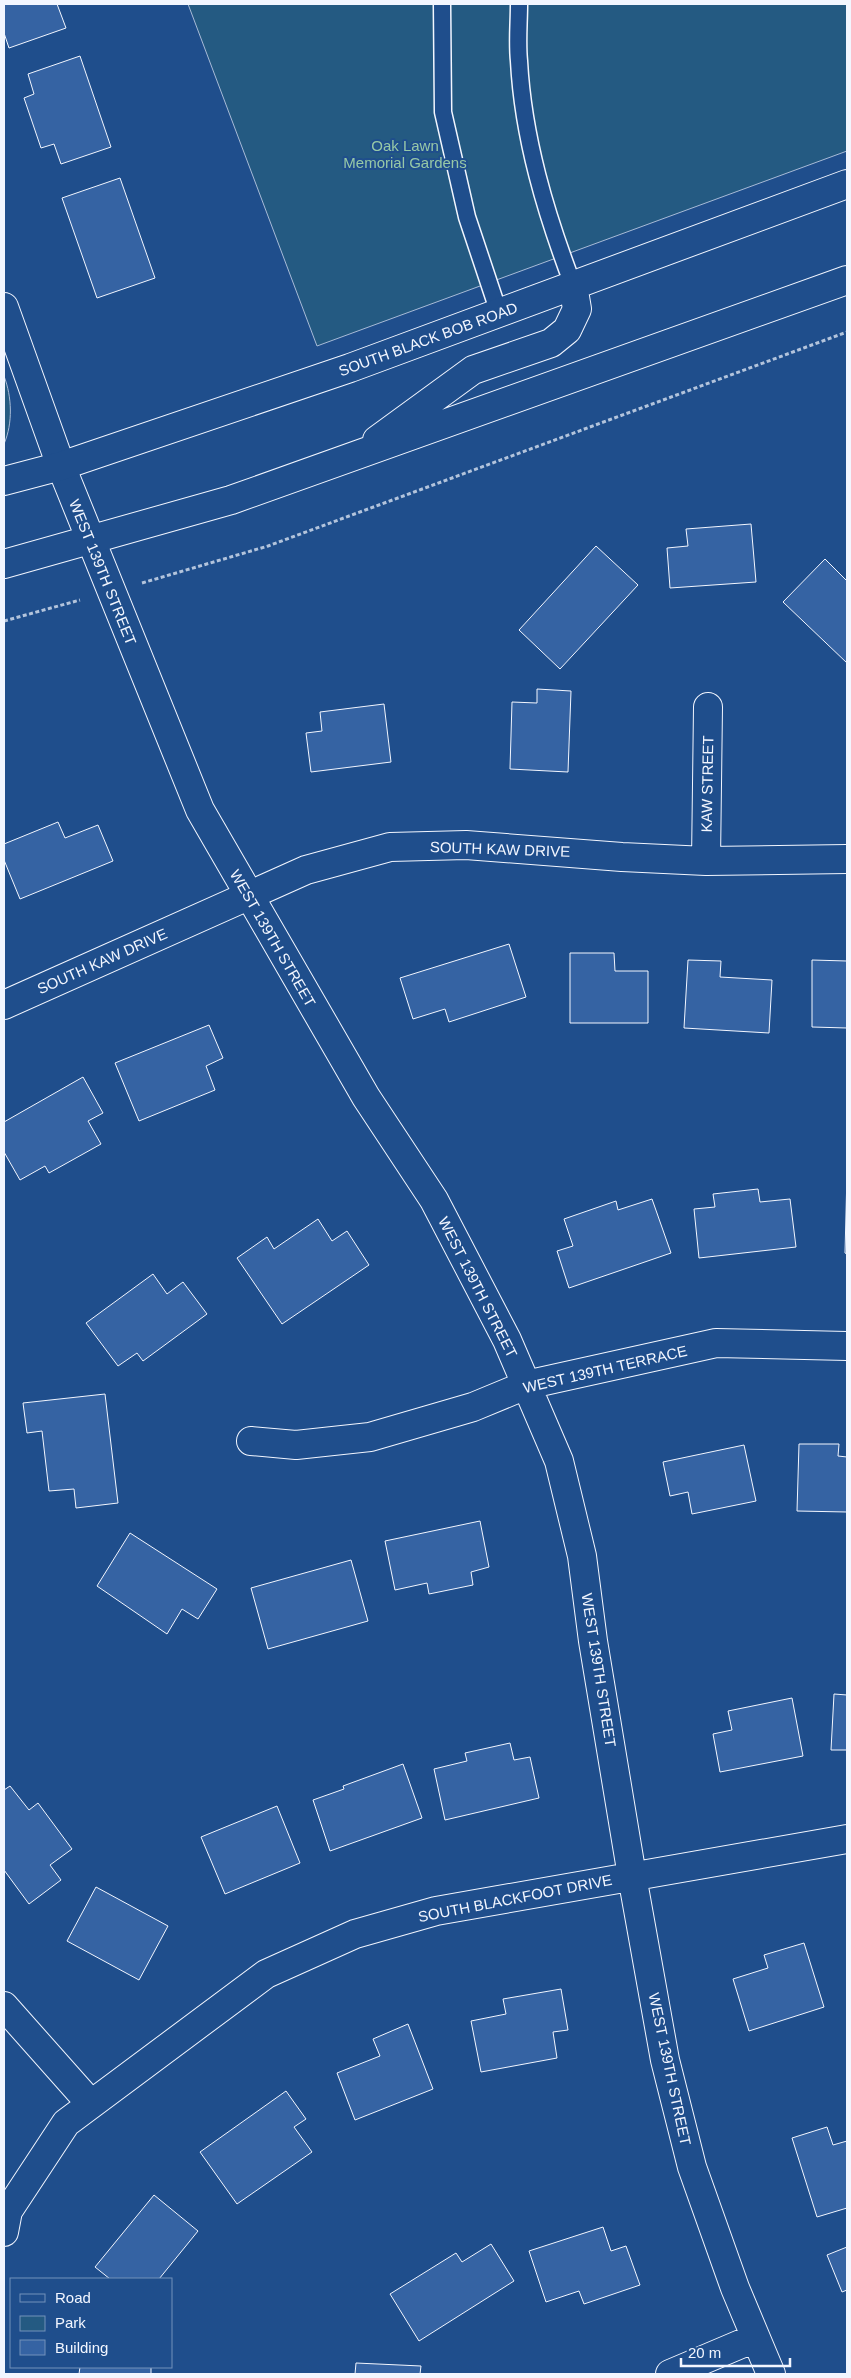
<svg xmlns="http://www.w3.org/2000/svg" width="851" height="2378" font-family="Arial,sans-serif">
<rect width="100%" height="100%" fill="#1f4e8c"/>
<path fill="#245a82" stroke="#a8bbd7" d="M188,4h659v147l-530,195z
M4,376c8,21 9,47 0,68z"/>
<path fill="#3563a3" stroke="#f2f6ff" d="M4,4h53l9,24 -57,20 -5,-15z
M80,56l31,91 -50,17 -7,-20 -13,4 -17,-50 10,-4 -6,-20z
M120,178l35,100 -58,20 -35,-100z
M751,524l5,58 -86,6 -3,-40 21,-2 -2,-17z
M596,546l42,39 -78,84 -41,-39z
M825,559l22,22v82l-64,-61z
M537,689l34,2 -3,81 -58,-3 2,-67 25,1z
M384,704l7,58 -80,10 -5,-39 16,-2 -2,-19z
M58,822l7,16 33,-13 15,36 -93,38 -16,-39v-16z
M509,944l17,53 -77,25 -4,-13 -32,10 -13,-41z
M570,953h44l1,18h33v52h-78z
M688,960l33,1 -1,16 52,3 -3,53 -85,-5z
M812,960l35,1v67l-35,-1z
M209,1025l14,33 -17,8 9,24 -76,31 -24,-58z
M83,1077l20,36 -15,8 13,23 -52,29 -4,-7 -25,14 -16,-28v-30z
M847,1173v81l-2,-1z
M758,1189l2,13 30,-3 6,48 -97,11 -5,-49 21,-2 -2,-13z
M652,1199l19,54 -102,35 -12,-37 16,-5 -9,-27 52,-18 2,9z
M318,1219l14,22 15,-10 22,34 -87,59 -45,-66 30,-21 7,12z
M153,1274l14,20 16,-12 24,32 -64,47 -6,-8 -19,13 -32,-43z
M105,1394l13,109 -42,5 -2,-19 -25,2 -7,-60 -15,2 -4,-30z
M799,1444h40l-1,12 9,1v55l-50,-1z
M744,1445l12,56 -64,13 -4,-22 -18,4 -7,-34z
M480,1521l9,46 -18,5 2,13 -44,9 -2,-11 -32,7 -10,-49z
M130,1533l87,56 -19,30 -16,-10 -15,25 -70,-48z
M351,1560l17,61 -100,28 -17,-61z
M834,1694l13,1v55h-16z
M792,1698l11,58 -83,16 -7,-38 19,-4 -4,-19z
M510,1743l4,17 16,-3 9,41 -94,22 -11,-51 33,-8 -2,-8z
M403,1764l19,54 -92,33 -17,-51 31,-11 -1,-3z
M10,1786l19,24 9,-7 34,46 -22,16 11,15 -32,24 -25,-34v-80z
M277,1806l23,57 -75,31 -24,-57z
M96,1887l72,39 -29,54 -72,-39z
M804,1943l20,64 -75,24 -16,-52 35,-11 -4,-13z
M561,1989l7,41 -15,2 4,26 -76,14 -10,-51 35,-7 -3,-15z
M408,2024l25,65 -78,31 -18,-47 43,-17 -7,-17z
M286,2091l20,28 -12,8 18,25 -75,52 -37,-52z
M827,2127l6,18 14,-4v67l-30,9 -25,-79z
M154,2195l44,36 -39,48h-49l-15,-12z
M603,2227l8,24 15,-5 14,39 -56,19 -5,-13 -33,11 -17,-51z
M491,2244l23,37 -95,60 -29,-47 66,-41 6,9z
M847,2247v43l-5,2 -15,-37z
M356,2363l65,3 -1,8h-65z
M80,2367h71v7h-72z"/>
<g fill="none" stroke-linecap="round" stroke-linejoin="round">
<defs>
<path id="lane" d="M442,4l1,108 24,105 32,96
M519,4c0,19 -2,38 0,57 4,77 27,153 54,224"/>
<path id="street" d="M4,307l57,159 139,344 166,287 68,103 73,140 52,121 23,95 11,85 39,235 33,184 27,107 43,121 36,86
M706,861l2,-154
M4,1005l302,-135 84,-23 76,-2 156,12 84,4 141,-2
M251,1441l45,4 74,-8 103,-30 53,-22 190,-42 131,3
M4,2006l87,98
M4,2232l4,-21 58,-88 200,-149 89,-40 81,-23 411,-72
M670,2374l85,-36"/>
<path id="secondary" d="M377,440l96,-70 78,-27 16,-13 10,-21 -4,-24
M4,481l57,-15 289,-98 497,-184
M4,564l227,-64 616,-220"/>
</defs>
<use href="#lane" stroke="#f2f6ff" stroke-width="19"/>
<use href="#street" stroke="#f2f6ff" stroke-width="30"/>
<use href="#secondary" stroke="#f2f6ff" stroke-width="30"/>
<path stroke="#b3c4dc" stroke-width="3" stroke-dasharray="4 2.5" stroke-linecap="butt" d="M142,583l126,-37 579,-214
M4,621l76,-21"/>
<use href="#lane" stroke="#1f4e8c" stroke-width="16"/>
<use href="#street" stroke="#1f4e8c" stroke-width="28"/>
<use href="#secondary" stroke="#1f4e8c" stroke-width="28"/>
</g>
<g text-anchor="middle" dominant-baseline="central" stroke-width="4" stroke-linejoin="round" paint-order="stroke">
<g font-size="15" fill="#97c8a6" stroke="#1f4e8c">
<text x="405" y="145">Oak Lawn<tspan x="405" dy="17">Memorial Gardens</tspan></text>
</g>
<g font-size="15" fill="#f2f6ff" stroke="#1f4e8c">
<text transform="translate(428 339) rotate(-20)">SOUTH BLACK BOB ROAD</text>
<text transform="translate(103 572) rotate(68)">WEST 139TH STREET</text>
<text transform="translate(707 784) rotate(-89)">KAW STREET</text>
<text transform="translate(500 849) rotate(2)">SOUTH KAW DRIVE</text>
<text transform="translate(273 938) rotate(60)">WEST 139TH STREET</text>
<text transform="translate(102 961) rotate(-24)">SOUTH KAW DRIVE</text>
<text transform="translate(478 1287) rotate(63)">WEST 139TH STREET</text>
<text transform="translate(605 1369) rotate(-13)">WEST 139TH TERRACE</text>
<text transform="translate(599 1670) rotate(81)">WEST 139TH STREET</text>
<text transform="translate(515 1898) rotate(-11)">SOUTH BLACKFOOT DRIVE</text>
<text transform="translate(670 2069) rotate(78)">WEST 139TH STREET</text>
</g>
</g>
<rect width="851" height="2378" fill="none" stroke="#f2f6ff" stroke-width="10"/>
<rect x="10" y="2278" width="162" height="90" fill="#1f4e8c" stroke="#7391ba"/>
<rect x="20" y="2294" width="25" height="8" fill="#1f4e8c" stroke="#7391ba"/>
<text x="55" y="2303" font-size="15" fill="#f2f6ff">Road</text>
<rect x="20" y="2316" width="25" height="15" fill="#245a82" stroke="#7391ba"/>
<text x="55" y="2328" font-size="15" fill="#f2f6ff">Park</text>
<rect x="20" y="2340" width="25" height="15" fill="#3563a3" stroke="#7391ba"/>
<text x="55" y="2353" font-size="15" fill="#f2f6ff">Building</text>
<path d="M681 2358v8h109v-8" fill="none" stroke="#f2f6ff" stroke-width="2.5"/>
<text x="688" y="2358" font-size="15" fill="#f2f6ff" stroke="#1f4e8c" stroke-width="4" paint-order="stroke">20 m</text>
</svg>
